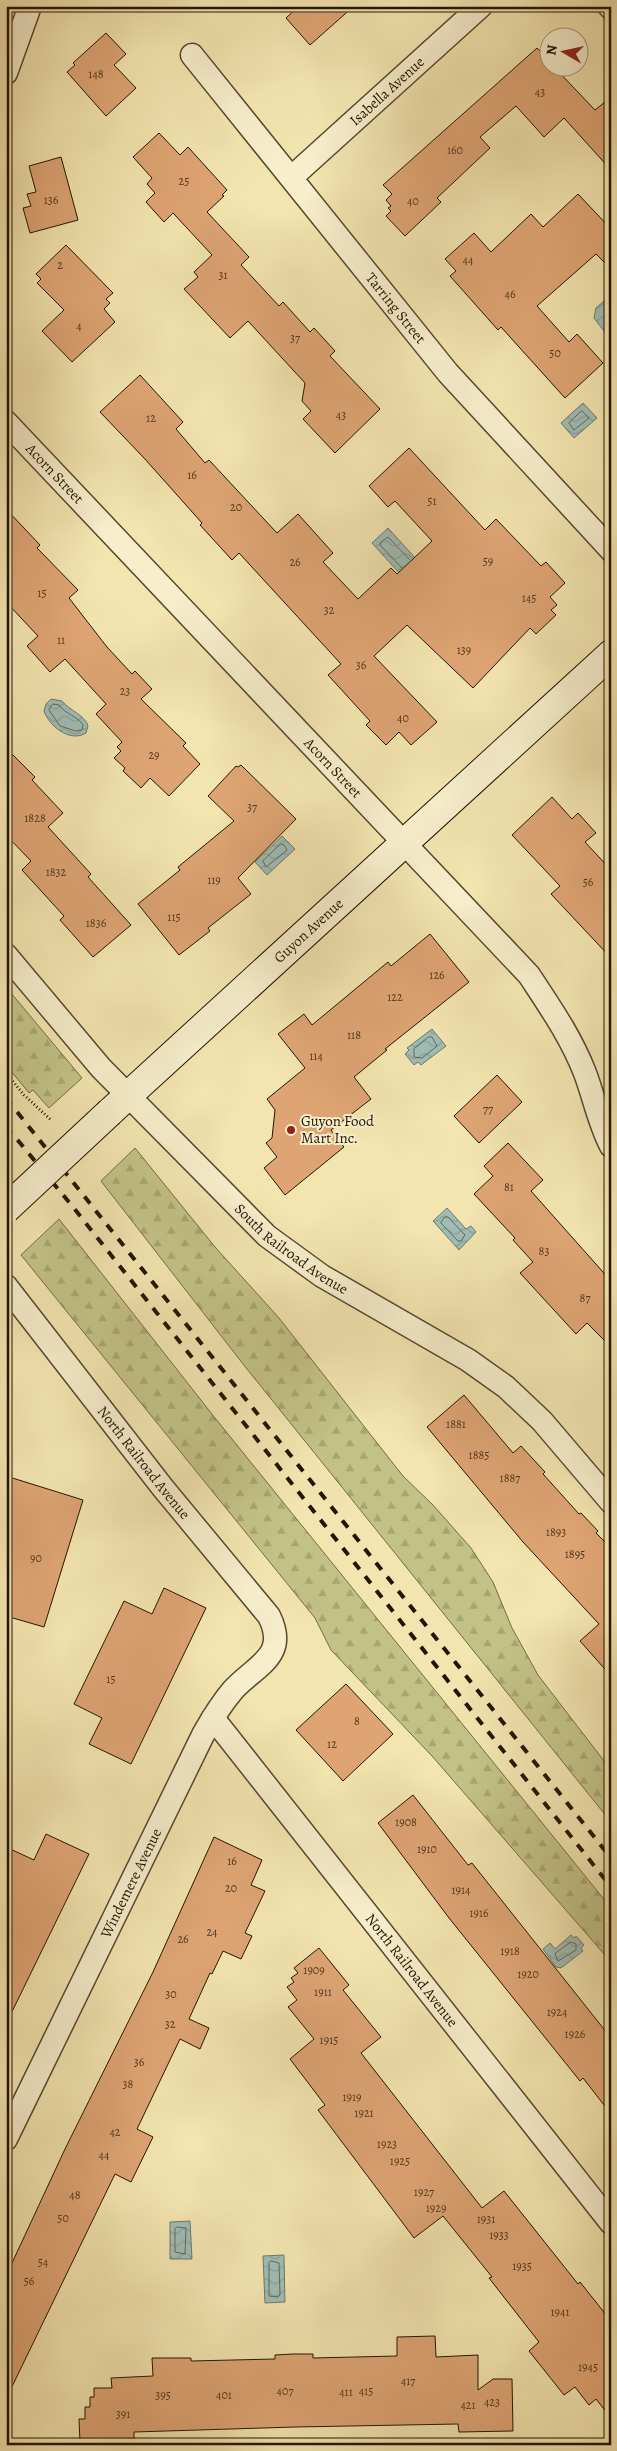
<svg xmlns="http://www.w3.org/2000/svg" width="617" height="2451" font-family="Alegreya,serif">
<defs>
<pattern id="forest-firs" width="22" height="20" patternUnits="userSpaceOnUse" patternTransform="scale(1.25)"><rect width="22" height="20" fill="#c3c286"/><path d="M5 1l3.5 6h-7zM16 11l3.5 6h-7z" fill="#a7a672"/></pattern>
<pattern id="water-waves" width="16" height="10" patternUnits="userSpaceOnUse" patternTransform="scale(1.25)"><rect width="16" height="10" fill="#9fbdb5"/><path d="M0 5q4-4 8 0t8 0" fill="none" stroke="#89a29a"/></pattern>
</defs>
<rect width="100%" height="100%" fill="#f3e5b0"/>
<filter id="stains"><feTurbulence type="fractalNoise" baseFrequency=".004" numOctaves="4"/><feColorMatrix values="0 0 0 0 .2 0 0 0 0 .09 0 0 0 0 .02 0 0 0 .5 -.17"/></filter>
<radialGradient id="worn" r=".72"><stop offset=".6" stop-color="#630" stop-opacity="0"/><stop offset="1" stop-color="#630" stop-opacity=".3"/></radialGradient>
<path fill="url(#forest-firs)" stroke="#736b44" d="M6,987l76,91 -33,30 -16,-18 -4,3 -23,-28z
M135,1148l80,99 64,71 124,158 30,29 38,43 22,34 19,46 26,47 73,95v52l-368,-458 -142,-183z
M59,1219l156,199 396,490v54l-179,-206 -101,-106 -16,-32 -294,-363z"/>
<path fill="url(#water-waves)" stroke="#6d796d" d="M604,301h7v39l-17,-22 2,-10z
M583,403l14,15 -23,20 -13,-15z
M388,528l30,33 -16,15 -30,-33z
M51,699l11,2c7,9 24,15 26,25l-2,7c-16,10 -37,-7 -42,-22l2,-7z
M282,836l13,13 -28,26 -12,-13z
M432,1029l14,17 -25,19 -3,-3 -4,3 -9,-11 4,-4 -2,-2z
M447,1208l19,21 5,-3 5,6 -17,18 -26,-29z
M571,1935l3,3 2,-2 8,9 -3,3 2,3 -22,17 -5,-1 -13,-18 7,-6 5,6z
M190,2221l2,38h-22v-37z
M284,2255l1,47 -20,1 -2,-47z"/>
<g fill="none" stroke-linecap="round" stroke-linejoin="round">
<path stroke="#61685b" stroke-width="1" d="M582,411l7,7 -15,12 -5,-7z
M402,568l-22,-23 1,-3 7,-5 22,23
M53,704l6,1c6,9 20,12 24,20l-1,5 -6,1 -16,-5 -11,-16z
M281,844l3,1 3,5 -21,17 -3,-6z
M429,1037h3l5,9 -15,12 -8,-1v-8z
M445,1217h3l17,18 -4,6h-3l-17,-18z
M571,1942l5,2v6l-18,11 -3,-7z
M177,2227l9,1 -1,26 -10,-2v-23z
M271,2261l8,2 1,32 -2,2 -9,-1v-33z"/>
</g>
<path fill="#dea474" stroke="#231401" d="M299,6h55l-44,39 -24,-27z
M106,33l20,21 -12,11 22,23 -30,28 -39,-44 8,-7 -2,-2z
M537,48l13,13v7h5l40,42 16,-13v73l-47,-52 -20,19 -28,-31 -36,31 10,11 -53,50 4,4 -36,34 -19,-20 5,-5 -3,-3 3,-2 -5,-6 6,-6 -9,-9z
M159,133l21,22 8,-8 39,43 -5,5 2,1 -17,16 42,45 -8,8 38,41 4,-4 27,30 4,-4 21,23 -5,5 50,53 -45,44 -32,-34 8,-8 -9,-10 3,-18 -57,-62 -18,17 -46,-49 14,-12 -4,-5 18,-17 -39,-42 -9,9 -18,-20 9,-9 -8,-9 5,-6 -19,-21z
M61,157l17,63 -48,13 -7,-25 8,-2 -4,-12 9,-2 -7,-26z
M578,194l33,35v40l-15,-15 -59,52 32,36 8,-8 26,29 -38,35 -64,-71 -3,3 -48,-54 6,-5 -11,-12 29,-26 17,19 40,-38 12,13z
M66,245l47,48 -7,6 4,4 -6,6 11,13 -43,40 -30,-31 22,-21 -27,-27 4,-4 -5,-5z
M140,375l43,47 -7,7 29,34 4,-3 68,73 21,-19 35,39 -10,9 35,37 33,-31 6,6 35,-33 -37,-40 -7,6 -19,-21 40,-38 76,82 11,-11 45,47 5,-4 19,21 -15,14 7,8 -6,5 5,5 -20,19 -6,-6 -57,60 -66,-63 -33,31 63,66 -26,23 -12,-13 -13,13 -20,-20 4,-4 -42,-46 13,-11 -102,-111 -7,7 -32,-35 2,-2 -58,-65 -44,-46z
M6,509l34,36 -3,3 41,42 -9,8 38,49 25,27 3,-3 17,18 -11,10 45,44 -3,3 17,18 -31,32 -19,-18 -9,10 -18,-17 2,-3 -11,-10 7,-7 -4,-4 5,-5 -26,-28 10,-10 -41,-45 -15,13 -23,-26 11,-10 -32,-34z
M6,748l29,29 -3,3 31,33 -15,14 43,47 -3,3 43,48 -38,32 -33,-37 4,-4 -42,-46 9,-9 -25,-26z
M241,765l55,54 -58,59 13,16 -43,34 2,3 -31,24 -41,-51 42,-34 -2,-3 56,-46 -26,-25 28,-30 2,1z
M552,797l20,22 6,-6 18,20 -11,9 26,28v88l-60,-64 9,-8 -48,-51z
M430,934l39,48 -84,67 2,1 -33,27 17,22 -40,31 13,17 -59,48 -21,-27 13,-11 -11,-14 6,-5 3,-28 -8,-11 38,-31 -27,-34 26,-20 8,11 76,-63 3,4z
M497,1075l25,27 -43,41 -25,-27z
M508,1143l35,37 -12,11 80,90v66l-24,-24 -11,11 -56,-61 13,-11 -20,-22 2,-2 -41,-44 19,-18 -9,-10z
M464,1395l49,58 8,-7 24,26 -2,2 36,40 2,-1 17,18 -2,2 15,15v128l-31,-35 19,-17 -76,-82 -96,-115z
M6,1476l77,24 -39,127 -38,-11z
M164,1588l42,20 -75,156 -42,-20 13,-26 -28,-14 50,-103 28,13z
M346,1684l47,50 -50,47 -47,-51z
M413,1795l55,70 4,-2 139,175v76l-28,-36 -3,3 -131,-163 -71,-95z
M46,1834l43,20 -83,170v-177l28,13z
M214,1837l48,23 -11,25 14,6 -20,42 7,3 -11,23 -18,-8 -11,23 -2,-1 -21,46 20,9 -9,21 -20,-10 -43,90 16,8 -22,45 -16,-8 -109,225v-123l59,-127 88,-177z
M319,1948l30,37 -6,5 38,47 -20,16 121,155 22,-17 74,93 2,-2 31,39v97l-15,-19 -7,6 -14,-18 -11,8 -35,-44 10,-9 -50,-64 3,-1 -49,-61 -29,22 -96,-128 7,-5 -35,-46 24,-20 -26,-32 9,-7 -10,-13 7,-5 -3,-4 7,-5 -4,-5z
M435,2336l1,21 42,-2v35l15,-11h19l1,52 -54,1 -1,-8 -163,3 -161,5v7l-54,3 -1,-23h6v-12h5v-10h4v-9h18l-1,-10 42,-2 -1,-18h39v3l84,-2v-4l18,-1h20v4l84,-2v-19z"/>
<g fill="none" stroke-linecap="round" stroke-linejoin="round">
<defs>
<g id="street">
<path d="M609,6l2,2"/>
<path id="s1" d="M192,55l256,318 163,177"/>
<path d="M6,73l24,-67"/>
<path id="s2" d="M292,177l189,-171"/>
<path id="s3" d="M6,422l523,553c21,32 42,62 56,98 9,24 14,50 26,73"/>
<path id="s4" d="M6,955l95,113 166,168 55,40 146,84 38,27 36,34 69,81"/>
<path id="s5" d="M6,1286l157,202 106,128c20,40 -13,49 -36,74 -12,14 -21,29 -30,45l-197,404"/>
<path id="s6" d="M213,1718l398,505"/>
</g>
<g id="secondary">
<path id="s7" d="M110,1112l501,-458"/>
</g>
</defs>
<use href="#street" stroke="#57482d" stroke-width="25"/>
<use href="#secondary" stroke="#231401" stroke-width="30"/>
<path stroke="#231401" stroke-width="3" stroke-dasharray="1 2.5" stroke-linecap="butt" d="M6,1073l18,22 27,25
M6,1149l6,7"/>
<use href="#street" stroke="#f7eecc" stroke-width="22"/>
<use href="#secondary" stroke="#f7eecc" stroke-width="28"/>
<path stroke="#231401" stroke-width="4" stroke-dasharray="9 9" stroke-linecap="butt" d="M6,1098l605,760
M6,1126l67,81 538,680"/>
<defs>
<path id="secondary-bridge" d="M6,1209l104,-97"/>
</defs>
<use href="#secondary-bridge" stroke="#231401" stroke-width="30" stroke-linecap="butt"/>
<use href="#secondary-bridge" stroke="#f7eecc" stroke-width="28"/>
</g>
<circle fill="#8f2418" stroke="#f7eecc" stroke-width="2" cx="291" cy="1130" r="5"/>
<g text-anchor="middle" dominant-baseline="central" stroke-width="4" stroke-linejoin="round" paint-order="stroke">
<g font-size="12" fill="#52381e">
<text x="96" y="74">148</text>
<text x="540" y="92">43</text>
<text x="455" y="150">160</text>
<text x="184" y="181">25</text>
<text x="51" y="200">136</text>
<text x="413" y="201">40</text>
<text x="468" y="260">44</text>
<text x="60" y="265">2</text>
<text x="223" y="275">31</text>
<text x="510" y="294">46</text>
<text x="79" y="326">4</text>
<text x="295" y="338">37</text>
<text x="555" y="353">50</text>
<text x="341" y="415">43</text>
<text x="151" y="418">12</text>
<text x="192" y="475">16</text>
<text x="432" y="501">51</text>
<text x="236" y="507">20</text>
<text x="488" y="561">59</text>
<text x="295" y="562">26</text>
<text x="42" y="593">15</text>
<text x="529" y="598">145</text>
<text x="329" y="610">32</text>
<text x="61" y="640">11</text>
<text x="464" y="650">139</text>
<text x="361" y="665">36</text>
<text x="125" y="691">23</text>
<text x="403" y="718">40</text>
<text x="154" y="755">29</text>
<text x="252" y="807">37</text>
<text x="35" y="818">1828</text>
<text x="56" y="872">1832</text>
<text x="214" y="880">119</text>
<text x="588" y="882">56</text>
<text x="174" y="917">115</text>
<text x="96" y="923">1836</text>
<text x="437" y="975">126</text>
<text x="395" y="997">122</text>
<text x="354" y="1035">118</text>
<text x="316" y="1056">114</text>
<text x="488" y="1109">77</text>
<text x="509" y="1187">81</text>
<text x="544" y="1251">83</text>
<text x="585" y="1298">87</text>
<text x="456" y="1424">1881</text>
<text x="479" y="1455">1885</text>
<text x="510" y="1478">1887</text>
<text x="556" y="1532">1893</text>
<text x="575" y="1554">1895</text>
<text x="36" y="1558">90</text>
<text x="111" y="1679">15</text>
<text x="357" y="1721">8</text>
<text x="332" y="1744">12</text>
<text x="406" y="1822">1908</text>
<text x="427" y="1849">1910</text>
<text x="232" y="1861">16</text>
<text x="231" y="1888">20</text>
<text x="461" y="1890">1914</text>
<text x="479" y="1913">1916</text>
<text x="212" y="1932">24</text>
<text x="183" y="1939">26</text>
<text x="510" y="1951">1918</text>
<text x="314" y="1970">1909</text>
<text x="528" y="1974">1920</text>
<text x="323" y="1992">1911</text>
<text x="171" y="1994">30</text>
<text x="557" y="2012">1924</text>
<text x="170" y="2024">32</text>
<text x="575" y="2034">1926</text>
<text x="329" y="2040">1915</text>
<text x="139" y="2062">36</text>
<text x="128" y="2084">38</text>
<text x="352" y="2097">1919</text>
<text x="364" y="2113">1921</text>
<text x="115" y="2132">42</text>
<text x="387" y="2144">1923</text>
<text x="104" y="2155">44</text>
<text x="400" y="2161">1925</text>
<text x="424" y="2192">1927</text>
<text x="75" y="2195">48</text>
<text x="436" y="2208">1929</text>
<text x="63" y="2218">50</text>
<text x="486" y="2219">1931</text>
<text x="499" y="2235">1933</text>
<text x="43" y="2262">54</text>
<text x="522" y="2266">1935</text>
<text x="29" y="2281">56</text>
<text x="560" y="2312">1941</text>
<text x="588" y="2367">1945</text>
<text x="408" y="2381">417</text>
<text x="285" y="2391">407</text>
<text x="366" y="2391">415</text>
<text x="346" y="2392">411</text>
<text x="163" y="2395">395</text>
<text x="224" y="2395">401</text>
<text x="492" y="2402">423</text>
<text x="468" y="2405">421</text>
<text x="123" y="2414">391</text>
</g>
<g font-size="15" fill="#231401" stroke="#f7eecc">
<text stroke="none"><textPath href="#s2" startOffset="128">Isabella Avenue</textPath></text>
<text stroke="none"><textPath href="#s1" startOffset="325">Tarring Street</textPath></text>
<text stroke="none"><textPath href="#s3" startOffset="71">Acorn Street</textPath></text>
<text stroke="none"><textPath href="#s3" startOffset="476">Acorn Street</textPath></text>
<text stroke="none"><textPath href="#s7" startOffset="269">Guyon Avenue</textPath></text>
<text stroke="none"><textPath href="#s4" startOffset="411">South Railroad Avenue</textPath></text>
<text stroke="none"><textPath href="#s5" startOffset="224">North Railroad Avenue</textPath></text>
<text transform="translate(131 1883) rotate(-64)">Windemere Avenue</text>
<text stroke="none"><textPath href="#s6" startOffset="321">North Railroad Avenue</textPath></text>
</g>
<g font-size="15" fill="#231401" stroke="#f7eecc" text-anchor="start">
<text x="301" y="1121">Guyon Food<tspan x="301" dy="17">Mart Inc.</tspan></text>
</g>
</g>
<rect width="617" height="2451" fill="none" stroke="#f3e5b0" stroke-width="25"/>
<rect x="8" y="8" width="602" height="2436" fill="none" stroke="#231401" stroke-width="2.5"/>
<rect x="12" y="12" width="592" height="2426" fill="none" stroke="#231401"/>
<g transform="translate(564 52) rotate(279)"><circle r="24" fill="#f7eecc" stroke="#a2977b"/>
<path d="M0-4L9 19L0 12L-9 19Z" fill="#8f2418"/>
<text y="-8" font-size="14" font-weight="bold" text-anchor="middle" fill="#231401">N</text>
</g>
<rect width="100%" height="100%" filter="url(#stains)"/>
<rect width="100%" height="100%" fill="url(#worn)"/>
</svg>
